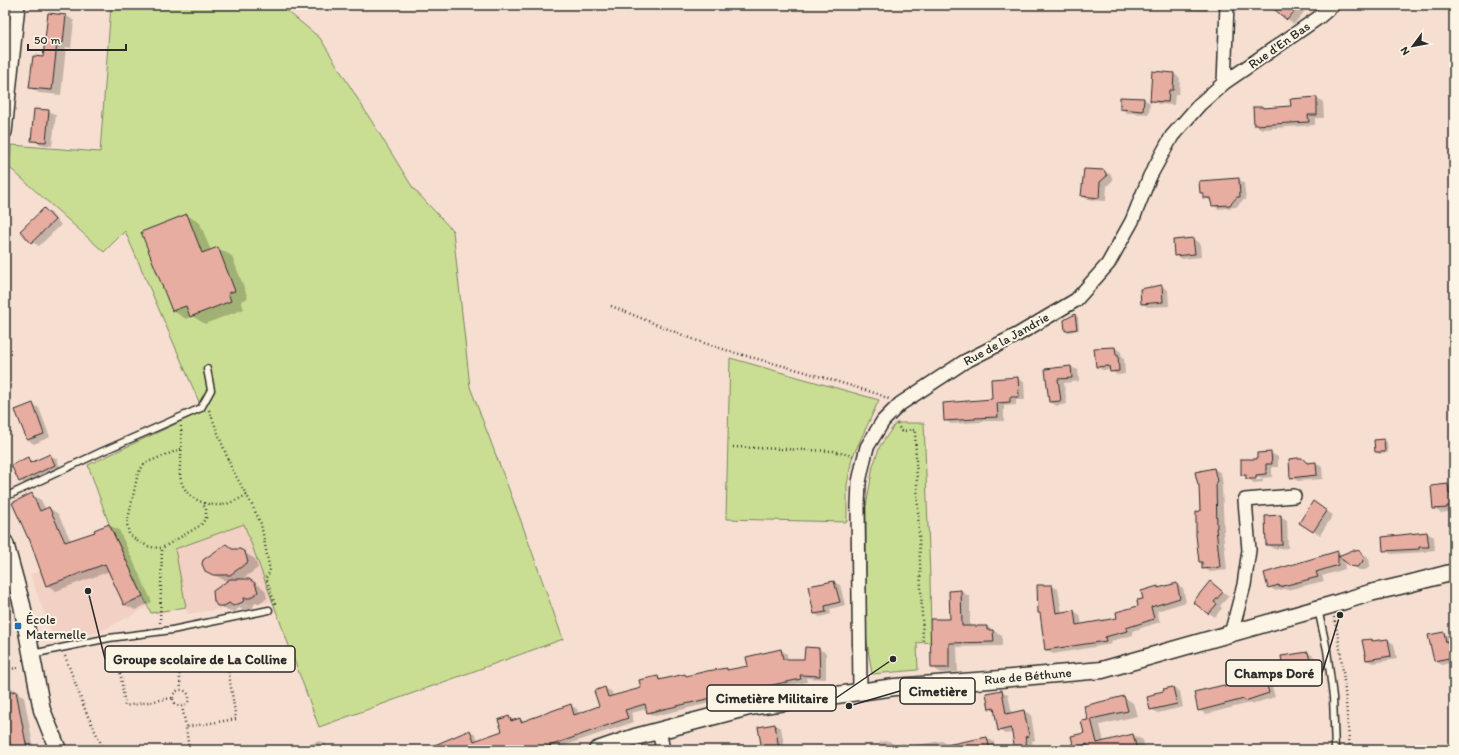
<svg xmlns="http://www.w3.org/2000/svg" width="1459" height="755" font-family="Itim,sans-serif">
<rect width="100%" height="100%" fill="#f6dfd1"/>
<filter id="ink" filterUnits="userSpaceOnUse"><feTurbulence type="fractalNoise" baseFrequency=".025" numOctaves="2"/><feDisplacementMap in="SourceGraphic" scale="8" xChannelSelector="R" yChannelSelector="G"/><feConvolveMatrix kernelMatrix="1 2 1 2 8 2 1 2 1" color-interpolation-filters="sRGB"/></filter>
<g filter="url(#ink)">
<path fill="#f2d0c3" d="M109,524l39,83 -51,26 -44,4 -23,-63 11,-3 -6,-17 60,-22 -1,-2z
M244,524l29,78 -25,3 -5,-3 -10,4 -3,2 -43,6 -13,-65z"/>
<path fill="#cade93" stroke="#7a845f" d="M111,5h169l40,33 93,150 40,43 17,156 51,134 42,118 -244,88 -75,-203 -69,25 11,58 -35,6 -42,-89 -21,-59 115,-54 -78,-180 -21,21 -94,-84 1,-23 89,7z
M730,358l149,42 -27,58 -5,27v37l-121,-3z
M896,423h28l6,154 1,65 -14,1 1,27 -46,4 -6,-38v-129l7,-41 7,-20z"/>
<path fill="#0003" fill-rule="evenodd" d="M1182,5h26l-1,6 -18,-1 -7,-4z
M1272,5h24l8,7 -10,12 -7,-4z
M66,15l8,6 -3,27 -5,-1 -5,48 -22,-2 -9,-5z
M1174,74l6,4 -1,16h-4l-1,11 -16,-1 -7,-4z
M1317,98l6,4 1,16h-9v7l-53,4 -7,-4 8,-17 3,1 26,-2z
M1144,99l6,4 -1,11 -22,-1 -6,-4z
M35,110l14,1 7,4 -4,31 -13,-2 -7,-4z
M1104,171l7,4 2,5 -6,6 -1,15 -17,-1 -7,-4z
M1238,179l6,4 2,17h-3l-7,7 -17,2 -6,-4 -1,-4 -8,-3v-4l-3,-1z
M44,209l7,4 10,12 -22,21 -7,-4 -11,-11z
M187,215l13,8 11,28 7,-3 14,8 16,42 -7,3 3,8 -39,15 -13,-8 -6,3 -13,-8z
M1193,239l7,4 1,14 -19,2 -7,-4z
M1161,286l7,4 1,16 -21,1 -6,-3z
M1075,315l3,2 1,13 -10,2 -3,-2z
M1115,348l6,4 1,6 2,1 1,15 -8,1 -7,-5h-7l-7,-3z
M1071,367l7,3 1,11 -15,2 3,21 -10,2 -7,-4 -3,-32z
M1017,378l7,4 1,18h-9v5l-12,1v15h-23v1l-30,2 -6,-4 48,-20z
M32,404l7,4 11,29 -16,7 -6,-4z
M1384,440l3,2 1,11 -9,1 -3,-2z
M1271,453l7,4v10h-6v10l-10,1 1,4 -9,1 -12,-9 16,-14zM1252,478h9v2h-9z
M50,455l7,4 4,10 -34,16 -7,-4 8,-22 6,3z
M1302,459l8,4h6l6,4 1,12 -25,2 -7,-4z
M1214,469l7,4 2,12h-1l2,46h-1l4,39 -17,2 -7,-4v-5l-3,-1z
M1448,485l6,4v20l-1,2 -12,2 -7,-4 -2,-22z
M32,495l9,5 5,10 3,-2 9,6 13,27 25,-9 13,-7 10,5 33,72 -17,8 -10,-5 -15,-34 -54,20 -9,-6z
M1320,507l13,8 -13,20 -20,-13z
M1280,516l7,4 1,28 -14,1 -7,-4z
M1427,533l7,4 1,13 -9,1v1l-35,2 -7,-4z
M233,550h7l15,9 3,9 -17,12h8l11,6 5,4 2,8 -6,5h-6l-2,5 -9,3 -5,-3 -4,4 -7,-1 -10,-6 13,-24 -7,-1 -18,-9z
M1337,552l5,3 18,-3 7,4 2,3 1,5 -2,4 -3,2h-6l-15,-11 1,10 -23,7 2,5 -37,9 -3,-1 -8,2 -7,-4z
M834,582l6,3 5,20 -15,4 1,5 -11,3 -5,-3z
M1210,583l19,13 -9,10 2,2 -7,9 -6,-4z
M1177,585l6,3 3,14 -29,9 3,11 -28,9 1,4 -22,6 1,3 -59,10 -7,-4 -5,-36 -2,-2 13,-26 6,3 4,24 12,-2 6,4 2,10 37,-6 21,-12 4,-7 14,-13 2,2z
M961,591l9,6v30h17l9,5 6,4v10l-45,1 1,25 -17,1 -9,-6z
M1444,633l6,4 1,4h3v25l-5,-3 -7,2 -7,-4 -5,-25z
M1372,640l3,2 13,-2 6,4 3,15 -24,4 -7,-3z
M806,648l13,1 7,4v26l-20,-1 1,4 -76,16 -76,18 -7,-3 -1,-4 -16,4 3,9 -83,28h-129l6,-2h1l41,-17 6,4 2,5 26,-8 5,-15 6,3 5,-1 5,3 45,-17 7,4 2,5 21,-7 5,-19 7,4 1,5 30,-8 15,-12 5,3 22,-5 3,2 38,-8 3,2 20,-4 32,-17 6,4 1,6h17z
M1308,653l7,4 3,17 -26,4 -7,-3z
M1265,679l6,4 4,14 -23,7 -2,-1 -44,11 -7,-4 25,-24 2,2z
M10,687l9,5v3l5,2 10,53h-29v-62z
M1173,688l7,4 3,15 -25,6 -7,-4 14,-17z
M1002,691l6,4 4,19 12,-3 7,4 4,25 -3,1 1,9h-17l-4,-17 -7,1 -6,-4 -3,-18 -6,-3z
M1124,697l9,6 4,13 -37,9 4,17 29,-7 10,5 2,10h-65l-6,-3 11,-13 4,-14z
M775,725l6,3 4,22 5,-2 3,2h-30z
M987,738l7,4 1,8h-113l-2,-8 9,-1 6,4 9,-2 5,3 33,-5 7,4z
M319,741l7,3 2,6h-28l-1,-2z
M268,746l8,4h-36l12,-3 4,2z"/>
<path fill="#e7ada1" stroke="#2b2b2b" d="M1269,5h31l-13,15z
M48,13l18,2 -3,28h-6l-5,47 -23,-2 4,-32 10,1z
M1152,71l22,2 -1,17h-4l-1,12 -18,-1z
M1120,97l24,1 -1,13 -23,-2z
M1317,97v18h-9l1,7 -55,3 -1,-18h10v1l28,-2 -1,-7z
M34,109l15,1 -3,32 -15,-1z
M1084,169l20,1 3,6 -7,6 -1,16 -18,-2z
M1239,178l1,19h-3l-7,8 -18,1 -2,-8h-7v-5h-3l-1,-12z
M44,208l11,12 -24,23 -11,-12z
M187,214l15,39 16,-6 17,44 -7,2 3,8 -41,16 -4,-11 -14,5 -31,-79z
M1193,238l2,16 -21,2 -1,-16z
M1162,285l1,17 -22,2 -1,-15z
M1075,314l2,15 -12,2 -1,-11z
M1115,347l1,8h2l1,16 -9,1 -1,-6 -13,1 -2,-19z
M1071,366l1,12 -14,1 3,22 -12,1 -4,-33z
M1018,377l1,20h-9v5l-13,1 1,14 -23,1v1l-31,2 -1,-18 49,-4 -1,-20z
M33,403l11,31 -17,6 -12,-30z
M1384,439l1,13h-10l-1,-12z
M1271,452l1,12h-6v10l-10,1v4h-10v-4h-5v-16h16v-6z
M50,454l5,11 -36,17 -8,-17 17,-8 2,6z
M1298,458h4l5,5 9,-1 1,13 -27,3 -1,-19z
M1214,468l3,13 -1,1 1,46h-1l4,39 -18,2v-7h-3l-3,-27v-23l4,-1 -1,-26h-1l-3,-13z
M1448,484l1,10h5v12h-7v2l-14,1 -2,-23z
M32,493l8,18 9,-4 16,35 30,-10 -1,-2 15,-6 34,72 -19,9 -19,-41 -59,22 -17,-48h-1l-16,-35z
M1313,501l14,10 -14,21 -14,-9z
M1281,515l1,30h-16l-1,-29z
M1427,532l2,15h-10v2l-36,2 -1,-14z
M226,544l6,5h8l5,3 3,10 -18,13h-17l-8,-4 -3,-7 1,-4z
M1353,550l7,1 4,6 -2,6 -5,4 -7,-1 -12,-10z
M1338,551v14l-22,7 2,5 -39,10v-2l-11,3 -4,-15z
M230,579h19l6,4 3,9 -8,6h-6l-1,4 -10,4 -4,-3 -5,3h-7l-3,-5 -1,-10z
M834,581l6,21 -15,4 1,6 -12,2 -6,-28z
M1210,581l13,11 -9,10 3,2 -9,10 -15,-12z
M1177,583l3,15 -29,9 3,12 -28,9 1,3 -22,6 1,4 -61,9 -5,-37h-2l-1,-28h15l4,28 18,-3 2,15 41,-7 -1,-6 22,-6 -1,-6 6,-1 -2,-8 17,-5v2z
M961,590l1,36h25v4h6l1,12 -45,1v25h-18l-1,-49h20l-1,-28z
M1444,632l2,10 8,-2v17l-20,4 -6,-26z
M1372,639v2l16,-2 3,17 -25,4 -4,-20z
M805,647l14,1 1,28 -20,-1 1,4 -77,16 -77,18 -2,-9 -20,6 3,8 -90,32h-115l47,-20 4,11 28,-10 -4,-11 11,-4 2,5 9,-3 1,4 50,-18 3,11 25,-9 -5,-15 11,-4 3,10 33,-9 -2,-8 19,-4 1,4 26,-6 1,2 21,-5 20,-3v2l21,-4 -2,-9 35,-8 2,10h21z
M1308,652l4,18 -28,5 -3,-19z
M1260,678h5l4,15 -24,8 -1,-2 -46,12 -4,-19 30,-7v2z
M1173,687l4,17 -27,6 -3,-13 7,-2v-2l10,-2 -1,-2z
M1002,690l4,24 18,-4 5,26 -4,1 3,13h-13l-4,-22 -13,3 -4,-23 -5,1 -3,-16z
M16,691l11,58 -6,1h-10l-6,-29v-28z
M1124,696l4,15 -37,8 6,24 36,-9 4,16h-50v-6l-13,4 -3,-12 13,-3 -3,-12 7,-1 -4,-14z
M775,724l4,26h-17l-4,-23z
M987,737l3,13h-43l-1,-5z"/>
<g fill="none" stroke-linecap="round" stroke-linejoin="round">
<defs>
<path id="service" d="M5,497l98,-46 98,-43 10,-18 -4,-21
M1318,609l9,41 6,47 2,53
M32,654l77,-16 63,-8 97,-20"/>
<path id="minor" d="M1224,83l94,-65 15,-13
M5,132l13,-127
M1231,634l13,-49 5,-35 -4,-50 49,-4
M860,692l-2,-186 1,-24 5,-23 3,-12 16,-26 17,-17 64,-42 53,-27 59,-35 32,-36 24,-43 18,-45 22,-40 28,-32 24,-21 3,-78
M659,730l4,20"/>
<path id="tertiary" d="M5,543l17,62 20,105 16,40
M597,750l38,-13 114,-30 146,-20 94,-7 113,-10 229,-65 39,-12 34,-8 50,-13"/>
</defs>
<use href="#service" stroke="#2b2b2b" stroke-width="9"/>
<use href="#minor" stroke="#2b2b2b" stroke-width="16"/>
<use href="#tertiary" stroke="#2b2b2b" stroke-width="19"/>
<path stroke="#2b2b2b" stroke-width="2.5" stroke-dasharray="1 3" stroke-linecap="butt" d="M611,306l84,34 37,12 70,19 76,23 11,5
M209,410l22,57 20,36 10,21 9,47 -4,7 9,26
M897,424l4,7 14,-1 8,212
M181,426c0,10 1,21 0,31 0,5 -2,10 -1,15 0,22 20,34 41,33 8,-1 18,-6 26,-10
M733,447l100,4 20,5
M181,449l-36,14 -7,10 -11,51 2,10 8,7 13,6 12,1 39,-23 5,-7v-9l-3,-5
M1334,617c10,44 12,89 16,133
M160,623l2,-75
M65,656l21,56 18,38
M178,662l3,27
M5,669l15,-1
M173 698a8 8 0 1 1 16 0a8 8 0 1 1-16 0Z
M172,698l-47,8 -5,-36 106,-15 10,64 -50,8 3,23
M182,706l4,21"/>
<use href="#service" stroke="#fcf5e5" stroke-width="6"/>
<use href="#minor" stroke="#fcf5e5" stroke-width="13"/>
<use href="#tertiary" stroke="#fcf5e5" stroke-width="16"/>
</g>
</g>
<rect fill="#1f6fb2" stroke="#fcf5e5" stroke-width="1.5" x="14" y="622" width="8" height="8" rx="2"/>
<g text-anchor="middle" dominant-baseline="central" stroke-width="4" stroke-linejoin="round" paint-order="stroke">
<g font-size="13" fill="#2b2b2b" stroke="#fcf5e5">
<text transform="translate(1279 45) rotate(-35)">Rue d'En Bas</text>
<text transform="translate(1006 339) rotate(-29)">Rue de la Jandrie</text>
<text transform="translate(1028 676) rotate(-5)">Rue de Béthune</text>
</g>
<g font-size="13" fill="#2b2b2b" stroke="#fcf5e5" text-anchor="start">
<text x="26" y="619">École<tspan x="26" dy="15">Maternelle</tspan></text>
</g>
</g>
<path fill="none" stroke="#2b2b2b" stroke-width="1.5" d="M88 591L105 659M1340 615L1322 673M849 706L900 691M893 659L836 698"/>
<g fill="#2b2b2b" stroke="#fcf5e5" stroke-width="1.5">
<circle cx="88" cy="591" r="4"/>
<circle cx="1340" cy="615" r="4"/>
<circle cx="849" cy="706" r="4"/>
<circle cx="893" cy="659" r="4"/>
</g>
<g fill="#fcf5e5" stroke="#2b2b2b" stroke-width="1.5">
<rect x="105" y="646" width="190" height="26" rx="4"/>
<rect x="1226" y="660" width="96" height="26" rx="4"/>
<rect x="900" y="678" width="75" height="26" rx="4"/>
<rect x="707" y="685" width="129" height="26" rx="4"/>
</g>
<g font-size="14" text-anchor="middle" font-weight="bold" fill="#2b2b2b">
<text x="200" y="664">Groupe scolaire de La Colline</text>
<text x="1274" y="678">Champs Doré</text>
<text x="938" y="696">Cimetière</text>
<text x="772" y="703">Cimetière Militaire</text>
</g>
<rect width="1459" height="755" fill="none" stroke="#fcf5e5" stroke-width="20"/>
<rect x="10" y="10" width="1439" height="735" fill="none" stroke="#2b2b2b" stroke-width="1.5" filter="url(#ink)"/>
<g transform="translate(1413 46) rotate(238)" stroke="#fcf5e5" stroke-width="3" paint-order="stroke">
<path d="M0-3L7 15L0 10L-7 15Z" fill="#2b2b2b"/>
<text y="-6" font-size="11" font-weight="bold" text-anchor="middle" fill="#2b2b2b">N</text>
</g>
<path d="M28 44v6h98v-6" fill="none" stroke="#2b2b2b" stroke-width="2"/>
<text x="34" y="44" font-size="12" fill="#2b2b2b" stroke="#fcf5e5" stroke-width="3" paint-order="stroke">50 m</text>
</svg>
